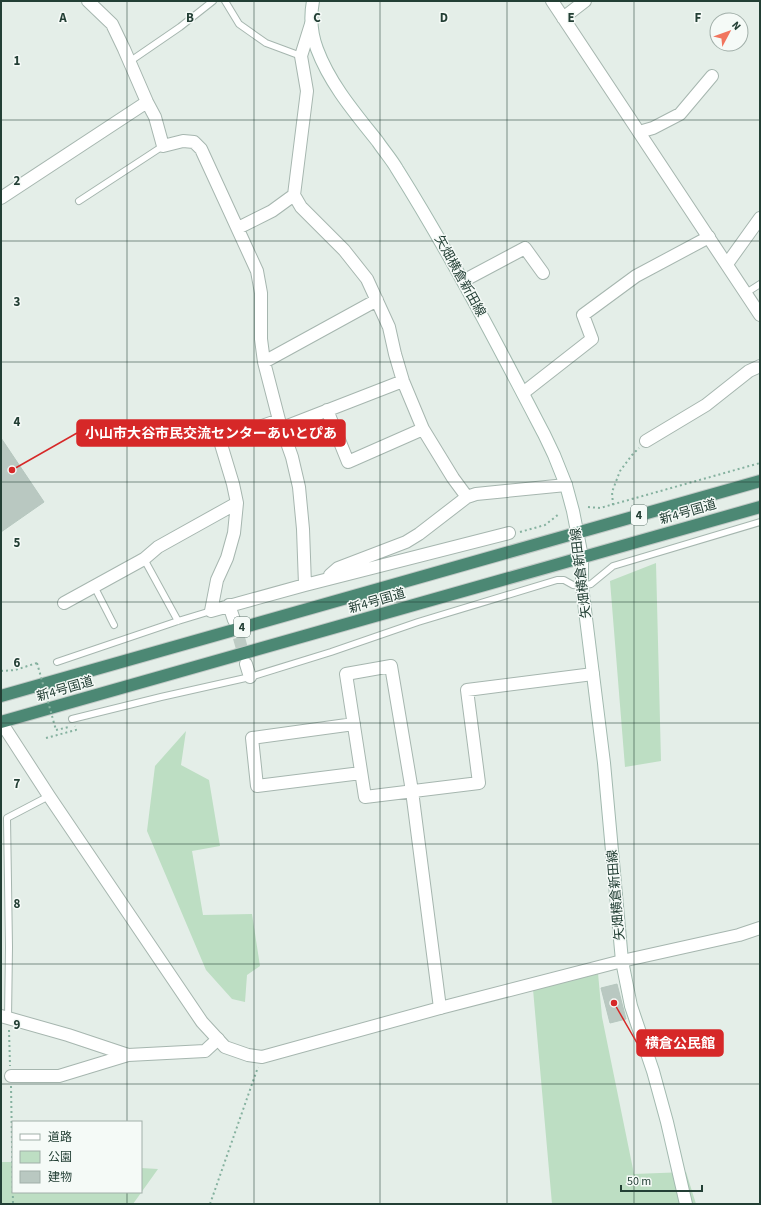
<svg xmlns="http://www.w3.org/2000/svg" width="761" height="1205" font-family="'Source Sans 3','Noto Sans JP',sans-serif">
<rect width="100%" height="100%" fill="#e4eee8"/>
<path fill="#bddec3" d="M656,563l5,198 -36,6 -15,-186z
M186,731l-5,34 28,15 11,66 -28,5 11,64 49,-1 8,52 -13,9 -2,27 -13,-3 -26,-29 -59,-139 8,-65z
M597,962l5,55 32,157 52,-2 10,32h-144l-20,-226z
M1,1162h12v30h128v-24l17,1 -25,35h-132z"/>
<path fill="#b9c8c1" stroke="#b6c7bf" d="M1,438l43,64 -43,30z
M617,984l9,35 -16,4 -9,-35z"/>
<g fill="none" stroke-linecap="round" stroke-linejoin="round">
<path stroke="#bdcbc4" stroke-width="12" stroke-dasharray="12 6" stroke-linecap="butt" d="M234,620l12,43"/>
<defs>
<path id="service" d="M225,1l14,23 27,19 35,13
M129,62l51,-35 33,-26
M79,201l84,-55
M746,293l14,-9
M144,559l34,62
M94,586l20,39
M57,662l121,-41 33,-10
M72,719l89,-22 89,-20 81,-25 87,-30 139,-42h7l9,5 9,1 9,-2 22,-18 147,-44
M8,1019l1,-72 -2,-129 42,-22"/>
<path id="minor" d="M88,1l24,23 12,25 23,53 8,15 8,29 20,-5 11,1 7,7 56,122 4,22v46l3,23 15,58 13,37 7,30 4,42 2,56
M639,132l14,-4 27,-14 32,-38
M294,195l13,-104 -6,-35 10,-32
M1,198l146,-96
M238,228l34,-17 22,-16 7,12 43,43 23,29 22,48 6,27 8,27 20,48 30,49 14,19
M727,264l33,-46
M463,281l62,-33 18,25
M264,362l113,-62
M523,393l69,-54 -9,-24 53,-39 73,-39
M327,410l21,52 75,-33
M279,420l-59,21 13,43 4,19 -3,30 -7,25 -10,22 -6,31 94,-26 204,-52
M282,428l121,-47
M646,441l60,-36 43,-34 11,-5
M330,575l8,-7 68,-26 13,-8 48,-37 9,-3 90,-9
M64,603l80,-44 14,-12 79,-44
M229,605l5,15
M246,664l4,13
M354,724l-102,14 5,48 104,-13
M622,961l117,-26 21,-7
M440,1008l-28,-217 -21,-125 -45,8 19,123 114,-14 -12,-93 126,-16
M1,1016l67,19 60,20
M11,1076h48l69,-21 77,-4 13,-12"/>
<path id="tertiary" d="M552,1l208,314
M563,18l22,-17
M1,722l48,74 153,226 23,25 23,8 14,2 178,-49 182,-47"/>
<path id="secondary" d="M313,1c-3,16 -2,32 4,48 13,35 38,64 61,93 6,9 14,18 19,27 54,86 100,175 147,265l10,21 12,30 7,26 9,46v29l22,177 18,198 9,45 22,65 14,51 19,82"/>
<path id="trunk" d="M1,696l759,-215
M1,722l759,-215"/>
</defs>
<use href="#service" stroke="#a6b6af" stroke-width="8"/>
<use href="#minor" stroke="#a6b6af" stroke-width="14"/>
<use href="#tertiary" stroke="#a6b6af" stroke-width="14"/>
<use href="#secondary" stroke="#a2b9af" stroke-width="14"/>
<use href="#trunk" stroke="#c1c9c6" stroke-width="14"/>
<path stroke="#85b19f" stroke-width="2" stroke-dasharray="2 3" stroke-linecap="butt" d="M613,505l-1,-13 8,-21 12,-16 7,-7
M588,507l12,1 160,-45
M520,532l25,-7 14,-11
M1,671l14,-1 22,-7
M56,730l13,-3
M46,738l30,-8 -1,-4
M9,1030l1,36
M11,1086l2,118
M210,1204l48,-137"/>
<use href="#service" stroke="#fff" stroke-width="6"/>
<use href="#minor" stroke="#fff" stroke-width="12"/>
<use href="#tertiary" stroke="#fff" stroke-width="12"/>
<use href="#secondary" stroke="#fff" stroke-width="12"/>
<use href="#trunk" stroke="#4c8874" stroke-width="12"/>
<path stroke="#85b19f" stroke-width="2" stroke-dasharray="2 3" stroke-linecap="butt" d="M37,663l19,67"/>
</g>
<path fill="none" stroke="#233f35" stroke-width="1" stroke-opacity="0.55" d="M127,1v1121M254,1v1203M380,1v1203M507,1v1203M634,1v1203M1,120h759M1,241h759M1,362h759M1,482h759M1,602h759M1,723h759M1,844h759M1,964h759M1,1084h759M127,1192v12"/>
<g text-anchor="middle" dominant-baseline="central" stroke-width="3" stroke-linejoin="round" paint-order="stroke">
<g fill="#f5faf7" stroke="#62776f" stroke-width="1">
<rect x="631" y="505" width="16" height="20" rx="3"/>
<rect x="234" y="617" width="16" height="20" rx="3"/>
</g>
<g font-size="12" font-weight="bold" fill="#233f35">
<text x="639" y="515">4</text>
<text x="242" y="627">4</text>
</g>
<g font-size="13" fill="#233f35" stroke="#f5faf7">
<text transform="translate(460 276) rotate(61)">矢畑横倉新田線</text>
<text transform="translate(688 512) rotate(-16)">新4号国道</text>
<text transform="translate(581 573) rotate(-97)">矢畑横倉新田線</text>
<text transform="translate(377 601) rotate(-16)">新4号国道</text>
<text transform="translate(65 689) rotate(-16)">新4号国道</text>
<text transform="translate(616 895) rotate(-95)">矢畑横倉新田線</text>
</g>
</g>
<g font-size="13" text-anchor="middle" font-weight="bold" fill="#233f35" stroke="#f5faf7" stroke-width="3" stroke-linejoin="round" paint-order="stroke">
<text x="63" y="22">A</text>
<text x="190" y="22">B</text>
<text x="317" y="22">C</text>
<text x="444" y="22">D</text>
<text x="571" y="22">E</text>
<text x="698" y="22">F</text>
<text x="17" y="65">1</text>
<text x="17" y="185">2</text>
<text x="17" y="306">3</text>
<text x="17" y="426">4</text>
<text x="17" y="547">5</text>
<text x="17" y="667">6</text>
<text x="17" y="788">7</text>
<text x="17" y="908">8</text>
<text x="17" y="1029">9</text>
</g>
<path fill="none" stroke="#d62828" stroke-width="1.5" d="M12 470L77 433M614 1003L637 1043"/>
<g fill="#d62828" stroke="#f5faf7" stroke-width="1.5">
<circle cx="12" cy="470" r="4"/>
<circle cx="614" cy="1003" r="4"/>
</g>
<g fill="#d62828" stroke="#d62828" stroke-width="1.5">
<rect x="77" y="420" width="268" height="26" rx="4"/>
<rect x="637" y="1030" width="86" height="26" rx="4"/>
</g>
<g font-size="14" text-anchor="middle" font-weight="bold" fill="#fff">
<text x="211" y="438">小山市大谷市民交流センターあいとぴあ</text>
<text x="680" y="1048">横倉公民館</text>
</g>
<rect width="761" height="1205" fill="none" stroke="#233f35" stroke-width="4"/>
<rect x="12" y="1121" width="130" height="72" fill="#f5faf7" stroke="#a1afa9"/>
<rect x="20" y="1134" width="20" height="6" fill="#ffffff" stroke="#a1afa9"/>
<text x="48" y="1141" font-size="12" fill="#233f35">道路</text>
<rect x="20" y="1151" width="20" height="12" fill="#bddec3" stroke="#a1afa9"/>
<text x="48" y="1161" font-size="12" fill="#233f35">公園</text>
<rect x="20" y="1171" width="20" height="12" fill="#b9c8c1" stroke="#a1afa9"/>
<text x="48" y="1181" font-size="12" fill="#233f35">建物</text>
<g transform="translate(729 32) rotate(49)"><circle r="19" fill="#f5faf7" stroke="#a1afa9"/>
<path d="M0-3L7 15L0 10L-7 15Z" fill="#f1755e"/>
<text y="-6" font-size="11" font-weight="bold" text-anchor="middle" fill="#233f35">N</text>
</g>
<path d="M621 1185v6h81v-6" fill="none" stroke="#233f35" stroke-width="2"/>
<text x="627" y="1185" font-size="12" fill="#233f35" stroke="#f5faf7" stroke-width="3" paint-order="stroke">50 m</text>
</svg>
